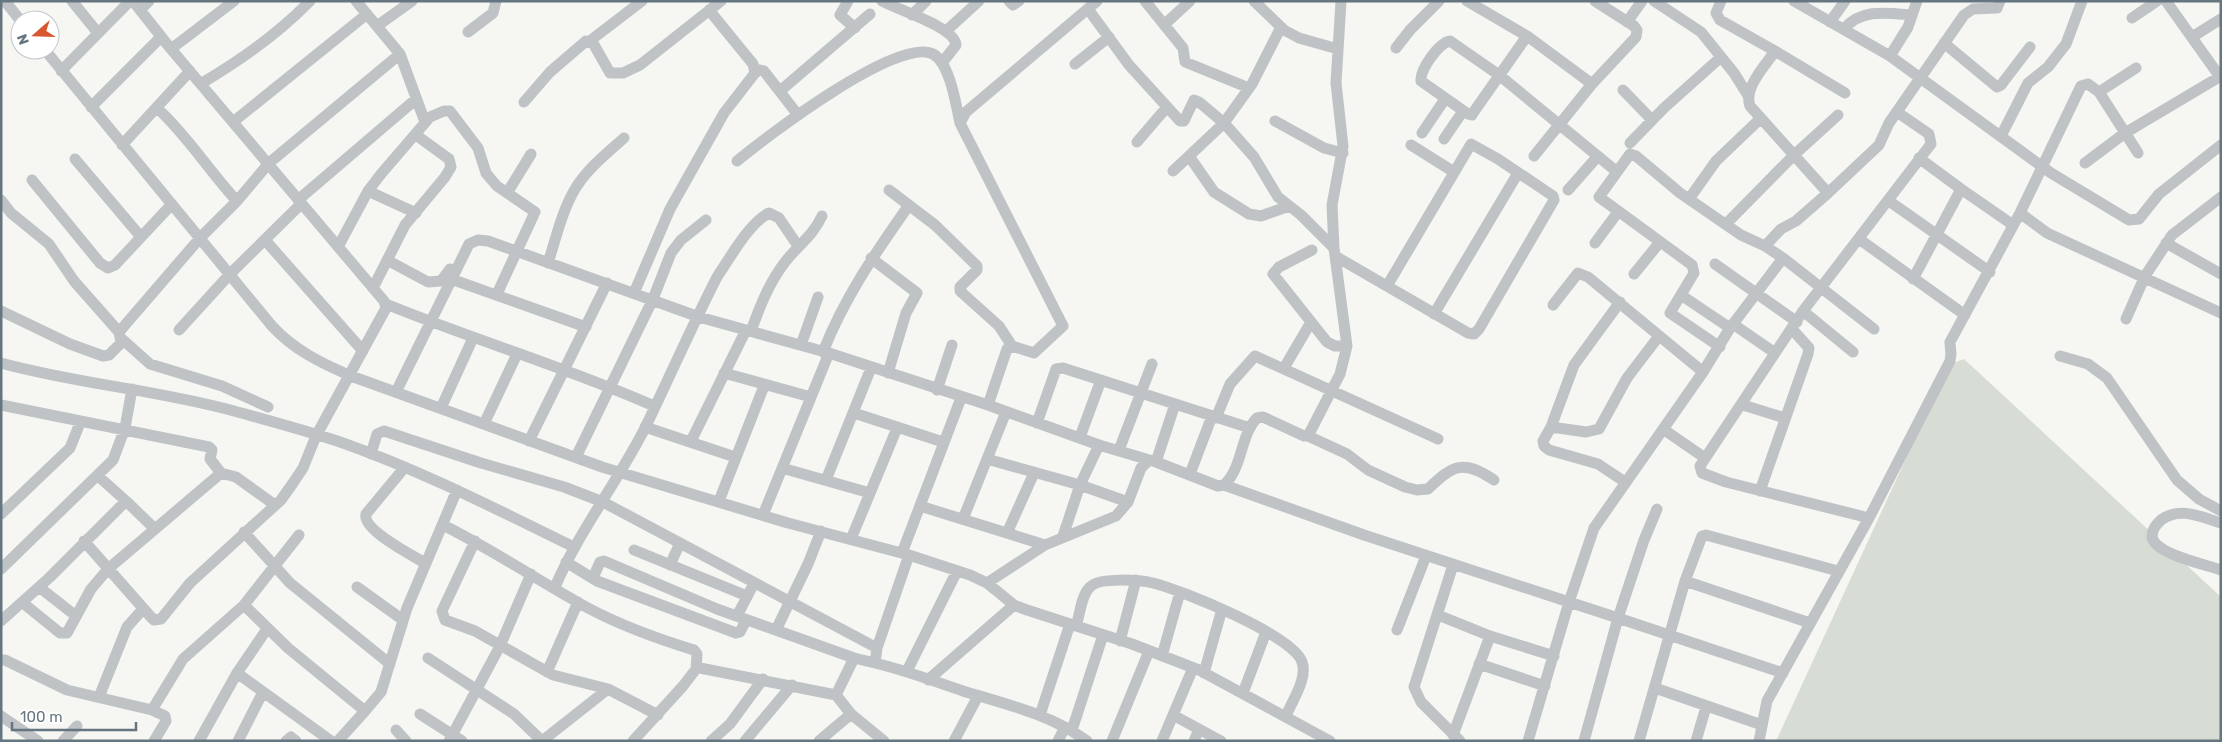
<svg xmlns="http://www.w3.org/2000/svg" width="2222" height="742" font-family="Rubik,sans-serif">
<rect width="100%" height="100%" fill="#f6f6f2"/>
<path fill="#d7dcd4" d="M1964,359l257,238v144h-445l173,-376z"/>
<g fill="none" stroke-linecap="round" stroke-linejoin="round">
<path stroke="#bfc3c6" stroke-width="11" d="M5,1l15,19
M72,1l26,32
M356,1l44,53 25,68
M848,1l-8,14 15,13
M882,1c16,9 73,26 74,44l-14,18
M1009,1l4,4 6,-4
M1145,1l38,47 2,14 64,26
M1254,1l30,29 15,8 39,11
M1467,1l60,35 65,48
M1654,1l47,31 33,41 15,24
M1721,1l-5,12 4,7 55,31c-9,14 -32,37 -25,55l78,87 -32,28 -15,8 -16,17
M1794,1l96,55 161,117 78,47 10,-1 20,-25 62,-49
M2166,1l54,76
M1088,9l41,56 51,56h4l10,-21 5,2 25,21 30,34 24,40 23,18 33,33
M140,10l9,-9
M912,15l14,-14
M2132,18l25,-17
M1627,22l15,-21
M1830,22l15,-21
M1164,25l26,-24
M377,26l35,-25
M1844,29c17,-21 44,-16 68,-14
M946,31l33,-30
M468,32l25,-19 3,-12
M1527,36l-54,77 -1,2 -4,-1 -47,-33c-1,-12 18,-38 29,-40l49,34 117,96
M2192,37l29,-18
M591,40l51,-39
M1944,43l53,44 4,-2 29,-38
M1396,48l14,-18 29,-29
M171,49l63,-48
M45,50l227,276c22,24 49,37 79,50l251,91 186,56 121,32 61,20 17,8 27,22 13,5 105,34 67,26 131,71
M1775,51l70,42
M1890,56l18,-29 9,-26
M1075,64l34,-27
M61,71l69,-70
M755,73l4,-3 5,1 34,44
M202,83c39,-23 76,-49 108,-82
M1623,90l29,30
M780,91l90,-77
M2099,92l37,-24
M524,102l26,-30 36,-31 7,2 17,30h13l17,-8 81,-64
M91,107l70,-70
M157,108c30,27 52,63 80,93
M1275,121l49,27 19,5
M233,122l134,-108
M1422,133l23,-34
M2001,136l27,-53 20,-16 18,-23 16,-43
M1444,139l19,-28
M1137,142l30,-35
M1630,143l34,-35 57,-51
M122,145l68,-74
M1411,145l43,27
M1189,156l25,36 35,22 12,2 28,-10
M1534,156l58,-72 44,-47 1,-7 -3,-4 -39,-25
M75,159l66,78
M737,161c29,-24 161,-125 196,-107 17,9 23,51 27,69
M2085,163l40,-30 96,-57
M1173,171l51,-48 28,-39 29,-57
M32,180l68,83 8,5 7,-3 57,-61
M1961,189l52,36
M889,190l46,35 42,41v4l-17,17v4l39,35 13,20
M1568,190l30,-34
M368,191l48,22
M507,193l24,-39
M1828,193l51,-48 10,-22 75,-108 9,-6 24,-1 3,-7
M1689,199l27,-38 45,-43
M1,200l10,13 38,31 25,37 45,51 2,11 -12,12 -6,1 -33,-12 -69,-33
M298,200l117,-100
M1889,201l101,71
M2020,213l27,20 174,80
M1726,224l68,-69 44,-40
M1859,239l106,76
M265,240l98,111
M1595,243l23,-31
M2166,243l55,31
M338,247l30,-56 13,-17 49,-57 14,-6h6l28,37 8,25 4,5 7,8 38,26 -38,82
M1312,250l-33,17 -6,7 54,68 8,4h12
M1335,256l133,77 6,1 5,-5 75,-129 -1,-4 -55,-37 -27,-15 -84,142
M871,258l46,35 -11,20 -18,60
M387,260l41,22 13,-1 9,-12
M548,263c8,-25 14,-52 27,-74 12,-20 32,-36 49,-51
M1715,264l82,58
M1634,274l26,-32
M451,279l135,48
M1913,279l48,-90 -42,-31
M373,288l32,-63 40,-48 6,-10 -2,-8 -33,-24
M634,293l36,-84 54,-96 31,-40 -2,-9 -44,-54
M1681,295l49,33
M1620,302l-46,63 -23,62 -8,14 1,5 5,4 49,14 27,18
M386,304c88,36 180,63 268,102
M1553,305l25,-32 10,4 115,95
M1803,311l50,41
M1434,314l84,-141
M2126,319l19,-43 27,-41 49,-38
M1733,324l42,29
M179,330l51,-56 71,-70
M751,331c9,-25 18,-48 34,-69 14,-18 27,-25 37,-46
M119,332l81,-94 37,-37 32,-38 131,-109
M122,339l28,25 72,22 46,21
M801,345l17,-48
M1720,347l-50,-34 24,-40 -2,-8 -93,-68 31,-43 6,2 44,37 61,42 24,11 18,12 91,71
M823,352c21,-54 53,-100 86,-147
M2060,356l28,8 19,14 70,102 22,19 22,12
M1,363c77,21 157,27 233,48 36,10 74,20 109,32 79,28 155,67 231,104
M1284,368l27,-46
M724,373l87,24
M937,390l15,-45
M396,392l73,-148 9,-4 10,1 211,76 130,36 159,52 111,40 57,17 62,24 6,-1 140,50 205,67 -41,139
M1,405l208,42 3,3 -2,9 11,14
M988,405l19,-56 5,-3 22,7 29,-27 -103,-203 6,-11 131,-111
M1743,405l42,13
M441,408l32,-70
M1006,412l-19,47 93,26 48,17
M854,413l89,29
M1216,418l14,-34 25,-28 183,83
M1037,423l19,-54 7,-1 187,60
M484,424l33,-70
M645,427l90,30
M1551,427l35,5 13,-3 28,-51 32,-42
M1663,429l42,29
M1308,436l39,18 21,16 37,17 12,3 11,-1c25,-24 35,-30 66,-9
M1080,437l21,-57
M529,441l78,-158
M691,441l55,-111
M1119,450l33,-86
M371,454l6,-20 7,-3 97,32 83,24 39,15 274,146
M576,457l77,-158 18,-46 10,-13 25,-20
M1156,462l19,-58
M405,467l-39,47c-4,16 46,41 59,49
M782,468l88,25
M1190,474l22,-58
M98,476l28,25
M826,480l45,-112
M1224,485c19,-17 16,-50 33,-67l6,-1 41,19h4l32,-62 7,-28 -13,-98 -2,-43 11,-59 -7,-63 5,-82
M1760,491l48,-137 1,-6 -17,-19
M719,501l45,-115
M920,506l125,39
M1657,509l-13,31 -26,78 -49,-16 25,-74 109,-156 27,-44 53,-70
M1,514l69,-66 10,-25
M763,515l66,-162
M1869,518l81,-157 1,-7 -1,-12 70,-129 61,-127 7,-2 11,8 39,61
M963,519l24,-60
M2221,523c-20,-6 -41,-17 -60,-3 -5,5 -9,9 -9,17 3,17 52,27 69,33
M443,525c50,25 96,56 145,83 34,18 70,31 106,42l3,4 -1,15
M244,532l46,51 100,81
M1007,533l27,-60
M1063,536l17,-51 19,-40
M851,539l46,-111
M84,541l66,75 4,4 7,-1 29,-36 91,-83 12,-17 10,-15 13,-32 70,-128 -2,-7 -213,-252 -38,-48
M475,541l-33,70 3,9 30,11 78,44 55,14 50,26
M634,550l113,46
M902,553l59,-155
M909,555l-32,93 -2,15c30,7 58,18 88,28 42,13 87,23 124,50
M566,562l31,19 139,52 4,-1 6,-12
M670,565l10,-22
M1453,565l-39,122 7,15 39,39
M1,569l112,-109 12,-32 7,-39
M593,578l7,-16 4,-1 113,48 137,49
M1685,581l125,42
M987,583l58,-38 71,-29 12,-14 13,-34 7,-7
M39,587l37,29
M357,587l46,33
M555,587c24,-56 62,-104 90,-159 24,-50 47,-102 72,-151 13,-19 32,-54 52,-64l10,5 19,28
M23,603l37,30h7l24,-44 17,-20 113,-96 15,4 39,28
M244,605l44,43 77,63 16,-19 26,-84 50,-118
M1438,615l52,21 64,20
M737,616l14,-27
M1,621l48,-43 77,-77 29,28
M1076,626c4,-11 5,-31 14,-39 9,-10 50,-7 63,-4 28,7 140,52 149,79 6,16 -10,39 -16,54
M776,630l32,-66 13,-33
M1397,630l29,-74
M1120,641l16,-61
M1162,656l18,-64
M428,658l86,56 28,27
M1,660h4l62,30 85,20 13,6 1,5 -12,20
M1479,664l66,22
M907,671l50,-100
M547,672l31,-70
M237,673l94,68
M1204,673l18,-64
M928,680l86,-75
M1655,688l107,37
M1243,693l23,-61
M836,695l18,-37 21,5
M99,697l28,-70 16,-18
M152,710l31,-51 61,-54 55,-70
M420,714l42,27
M1040,715l30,-91
M1173,715l48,26
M1,716l37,25
M396,730l10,11
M1072,730l31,-95
M1453,735l37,-99
M63,741l14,-15
M199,741l38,-68 30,-44
M238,741l25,-49
M286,741l5,-4 5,4
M338,741l27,-30
M449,741l51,-95 31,-72
M542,741l66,-52
M633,741l50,-55 13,-17 4,-1 136,27 15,19 33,27
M711,741l19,-17 33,-45
M745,741l47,-56
M819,741l32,-27
M954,741l24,-45
M1058,741l7,-14
M1112,741l37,-90
M1162,741l31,-73
M1194,741l5,-12
M1584,741l34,-123 165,55
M1639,741l46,-160 17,-45 4,-1 132,36
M1696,741l10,-34
M1759,741l8,-40 102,-183 -143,-36 -24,-9 -2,-7 103,-155 128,-167 -2,-10 -32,-22"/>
</g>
<rect width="2222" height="742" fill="none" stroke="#667681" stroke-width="5"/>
<g transform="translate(35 35) rotate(250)"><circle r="24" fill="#ffffff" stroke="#c2c8cd"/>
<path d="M0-4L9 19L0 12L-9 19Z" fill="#d85630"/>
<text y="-8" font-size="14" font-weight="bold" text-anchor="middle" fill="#667681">N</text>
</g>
<path d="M12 722v8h124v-8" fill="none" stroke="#667681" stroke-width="2.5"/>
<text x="20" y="722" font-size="15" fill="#667681" stroke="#ffffff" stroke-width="4" paint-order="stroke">100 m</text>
</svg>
